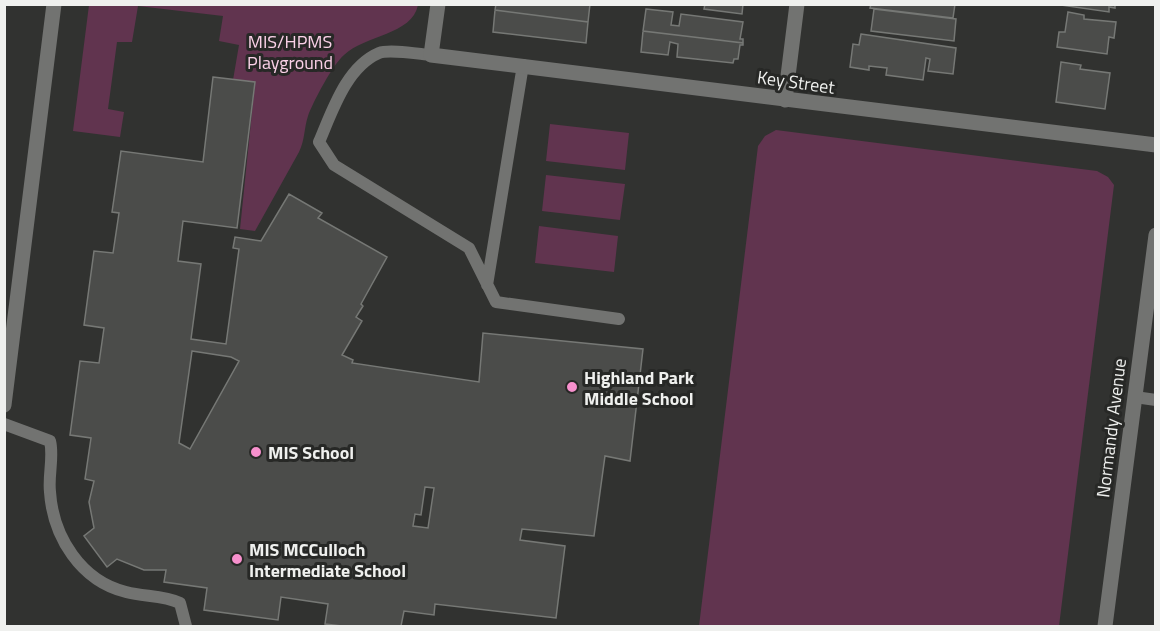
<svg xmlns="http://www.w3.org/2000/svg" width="1160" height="631" font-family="'Titillium Web',sans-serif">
<rect width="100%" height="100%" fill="#313230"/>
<path fill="#61344f" d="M89,5h329c-6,30 -53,30 -74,50 -11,9 -31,47 -36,61 -4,12 -3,24 -9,36l-44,79 -15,-2 15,-146 -22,-3 6,-35 -20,-4 4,-25 -85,-10 -6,36h-15l-9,67 16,3 -4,25 -47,-6z
M550,124l79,9 -4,37 -79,-9z
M776,130l321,41 11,6 6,8 -55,441h-360l59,-480 7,-10z
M546,175l79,9 -5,36 -78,-9z
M539,226l79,10 -4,36 -79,-9z"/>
<path fill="#4b4c4a" stroke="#767875" stroke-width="1.5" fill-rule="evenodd" d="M496,4h94l-2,18 -93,-12z
M705,4h38l-1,10 -38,-5z
M871,4h84l-2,14 -83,-10z
M1054,4h61v4l-6,-1v5z
M646,9l27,3 -2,13 8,1 2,-12 62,8 -3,17h3v4l-100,-12z
M874,9l82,10 -2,22 -83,-10z
M495,10l93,12 -2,21 -93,-11z
M1068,12l16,3v4l32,3 -2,16 -5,-1 -2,17 -50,-7 2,-15h6z
M643,31l100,12v2h-3l-2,14h-4l-1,4 -56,-6 1,-13 -8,-2 -2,13 -27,-3z
M861,34l95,14 -3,26 -25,-3 2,-12 -4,-1 -3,22 -37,-5 1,-7 -18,-2v4l-19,-3 3,-23 6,1z
M1061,62l20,3 -1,4 30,4 -5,36 -49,-7z
M213,77l42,5 -18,146 -54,-7 -5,40 23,3 -10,75 35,5 13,-95 -6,-1 2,-11 26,4 28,-47 33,19 -4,5 69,39 -26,47 2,2 -7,11 6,4 -20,34 11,5 -1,3 127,19 4,-49 160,16 -13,112 -25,-5 -11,80 -72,-7 -2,11 45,6 -9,72 -121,-14 -1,11 -30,-4 -3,15h-59l-17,-2 3,-20 -47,-7 -3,23 -74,-10 3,-22 -43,-6 2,-12h-22l-27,-11 -10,8 -23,-31 10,-8 -5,-26 5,-21 -9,-2 6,-41 -21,-3 10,-74 19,2 5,-35 -20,-3 10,-74 19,2 6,-40 -7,-1 9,-61 82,11zM192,351l39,6 8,4 -49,88 -11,-6zM425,487l9,1 -6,40 -15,-2 2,-12 6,1z"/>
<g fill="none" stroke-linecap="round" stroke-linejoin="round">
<path stroke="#727371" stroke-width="12" d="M431,55c-12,-1 -42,-6 -52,-2 -33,14 -47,59 -60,89l15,23 135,83 27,54 123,17
M487,285l36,-220
M1135,397l21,3
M4,424l46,17c4,16 -2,34 0,51 3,45 31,89 76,100 18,5 37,3 54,11l6,23"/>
<path stroke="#727371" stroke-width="15" d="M438,4l-7,51 725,90
M785,100l12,-96
M4,405l50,-401
M1105,626l51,-391"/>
</g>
<g fill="#f790cd" stroke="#272826" stroke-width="2">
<circle cx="572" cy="387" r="6"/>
<circle cx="256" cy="452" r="6"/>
<circle cx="237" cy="559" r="6"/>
</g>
<g text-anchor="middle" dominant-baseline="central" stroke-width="6" stroke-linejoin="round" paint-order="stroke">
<g font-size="18" fill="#fbd1e8" stroke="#272826">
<text x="290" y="41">MIS/HPMS<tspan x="290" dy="21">Playground</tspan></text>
</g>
<g font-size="18" fill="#eff0ee" stroke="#272826">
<text transform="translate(796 82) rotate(8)">Key Street</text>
<text transform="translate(1111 428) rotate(-83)">Normandy Avenue</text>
</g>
<g font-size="18" font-weight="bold" fill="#eff0ee" stroke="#272826" text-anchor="start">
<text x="584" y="377">Highland Park<tspan x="584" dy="21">Middle School</tspan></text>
<text x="268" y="452">MIS School</text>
<text x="249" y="549">MIS MCCulloch<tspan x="249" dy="21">Intermediate School</tspan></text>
</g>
</g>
<rect width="1160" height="631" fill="none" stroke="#eff0ee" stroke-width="12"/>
</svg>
